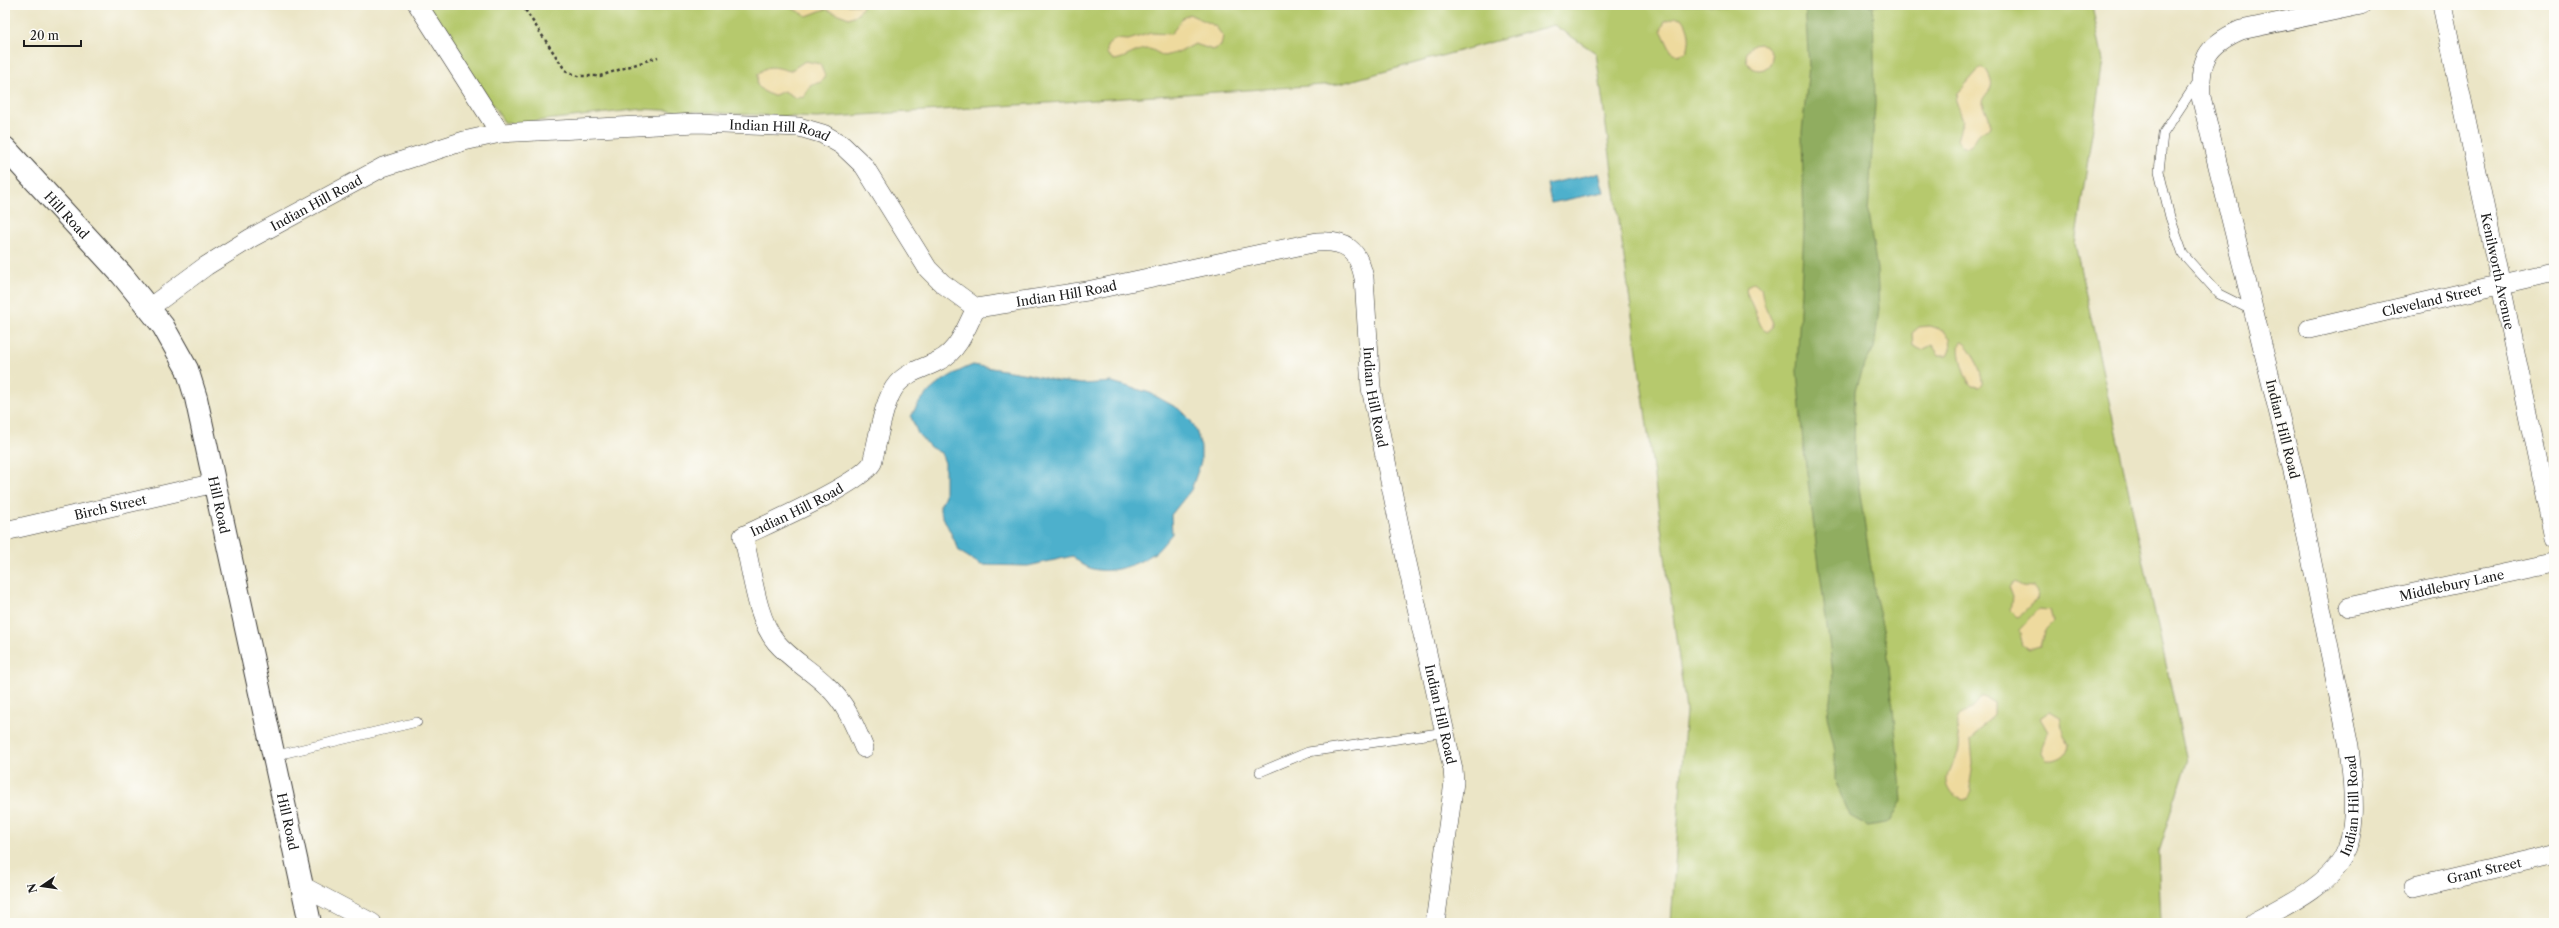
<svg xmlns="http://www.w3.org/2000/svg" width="2559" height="928" font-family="'Libre Caslon Text',serif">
<rect width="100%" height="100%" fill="#fdfcf7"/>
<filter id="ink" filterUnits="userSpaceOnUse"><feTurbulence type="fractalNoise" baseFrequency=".025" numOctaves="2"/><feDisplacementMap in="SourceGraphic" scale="8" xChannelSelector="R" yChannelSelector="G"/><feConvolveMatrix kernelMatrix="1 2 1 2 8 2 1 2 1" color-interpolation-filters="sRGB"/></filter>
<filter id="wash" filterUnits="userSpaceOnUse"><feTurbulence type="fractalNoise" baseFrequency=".012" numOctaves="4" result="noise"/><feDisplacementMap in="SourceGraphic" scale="16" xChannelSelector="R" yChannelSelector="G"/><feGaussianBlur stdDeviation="0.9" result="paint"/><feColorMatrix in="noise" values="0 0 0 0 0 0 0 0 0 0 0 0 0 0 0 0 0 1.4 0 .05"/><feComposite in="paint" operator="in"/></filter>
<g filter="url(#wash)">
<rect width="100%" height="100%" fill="#ebe5c6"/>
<path fill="#b6c96d" stroke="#697244" d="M426,5h1666l11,56 -28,183 112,517 -29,91 3,71h-490l15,-213 -90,-657 -42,-28 -215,59 -522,34 -175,-9 -131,15 -7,-2z"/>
<path fill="#90ad60" stroke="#56643e" d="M1805,5h68l2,99 -7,109 9,56 2,40 -5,39 -13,23 -6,20 -1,63 21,140 12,53 15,153 -12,22 -22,4 -18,-10 -15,-36v-29l-8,-36 4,-14 2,-26 -3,-26 -27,-206 -6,-72 7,-142 -2,-97 7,-65z"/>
<path fill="#eeda9e" stroke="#857b5d" d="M777,5h87l-6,9 -9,4 -24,-9 -18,7 -17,-9z
M1189,14l26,12 8,10 -2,10 -8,4 -18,-6 -13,7 -18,5c-5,-2 -10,-6 -15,-7 -12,-1 -23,10 -35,11l-7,-6v-8l8,-7 13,1 23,-7 20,1 12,-16z
M1676,17l6,1c7,8 10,25 4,34l-8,3 -7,-4 -10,-21 4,-9z
M1746 57a13 13 0 1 1 26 0a13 13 0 1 1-26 0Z
M805,61l15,3 5,12 -4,6 -10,3 -7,12 -8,1 -12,-7 -11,5 -10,-5 -6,-6 1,-11c10,-11 20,-6 32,-3z
M1980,68l7,3c10,18 1,18 -5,30 2,8 9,15 8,24 -1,6 -5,4 -9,7 -7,5 -6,16 -17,15l-7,-7 6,-20 -7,-19 2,-8z
M1754,282l7,6 3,16 9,19 -1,5 -5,4 -6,-6 -15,-35 1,-5z
M1929,326l14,4 7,8 1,11 -3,6h-9l-7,-10 -10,5 -9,-4 -1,-13 7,-6z
M1961,342c9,1 22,33 21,41l-3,4 -7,-1c-7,-6 -17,-38 -11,-44z
M2015,582l7,4 12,1 4,5 -1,8c-9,5 -13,14 -20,16l-6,-6 2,-13 -4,-10z
M2039,609l11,1 3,12 -9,9 -4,16 -11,3 -6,-4 -4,-16z
M1984,697l10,6v10l-23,27 2,24 -3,19 2,9 -5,7c-7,0 -12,-2 -16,-8 -12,-18 6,-27 8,-43 2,-10 -5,-21 -1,-30 3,-8 10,-6 15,-10 5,-4 4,-9 11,-11z
M2050,711l10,6 3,16 6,12c-1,11 -12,16 -22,15 -11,-9 -2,-18 1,-28l-8,-14z"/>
<path fill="#4db0cc" stroke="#346674" d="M1599,173l5,19 -53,11 -4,-19z
M973,365l55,9 29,7 25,3 30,-2 38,11 29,16 12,12 6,12 4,14v15l-10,28 -20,25 1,19c-6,6 -12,16 -19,20 -23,15 -60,27 -80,2l-45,10 -47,-1 -21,-13 -20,-41v-5l5,-11v-32l-4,-10 -11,-6 -12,-13 -7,-17c11,-26 37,-42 62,-52z"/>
</g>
<g filter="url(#ink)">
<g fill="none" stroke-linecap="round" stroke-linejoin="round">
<defs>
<path id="service" d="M2198,81l-35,53 -4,37 11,46 13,37 36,40 34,17
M273,756l144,-34
M1260,772l48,-20 138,-20"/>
<g id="minor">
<path d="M418,5l82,128"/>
<path id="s1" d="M2442,5l112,533"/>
<path id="s2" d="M149,308l57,-42 45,-28 132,-71 81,-26 36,-8 197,-10 102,4 24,7 19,11 22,21 64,103 14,14 34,25 111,-17 230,-49c29,-2 41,7 47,36l7,110 34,166 48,215 1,13 -19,141"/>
<path id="s3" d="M2309,329l245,-57"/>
<path id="s4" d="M5,531l210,-48"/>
<path id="s5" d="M2349,607l205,-44"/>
<path id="s6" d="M864,748c-9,-22 -19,-46 -37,-62 -16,-16 -36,-26 -51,-44 -21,-25 -24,-75 -33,-106 27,-13 117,-52 129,-73 6,-22 11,-63 25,-79 11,-13 29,-16 43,-24 19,-10 27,-34 36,-52"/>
<path d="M302,886l70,37"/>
<path id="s7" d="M2414,887l140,-33"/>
<path id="s8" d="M2254,923c97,-51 108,-65 95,-176l-53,-264 -95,-386c-2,-36 5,-52 40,-67l120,-25"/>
</g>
<g id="tertiary">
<path id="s9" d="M5,148l117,127 41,51 24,43 9,29 114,525"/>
</g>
</defs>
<use href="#service" stroke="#3b3a36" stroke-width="10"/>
<use href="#minor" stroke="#3b3a36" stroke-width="20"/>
<use href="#tertiary" stroke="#3b3a36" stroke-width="24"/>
<path stroke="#3b3a36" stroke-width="2.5" stroke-dasharray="3 3" stroke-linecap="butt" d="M522,5l43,65 13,6h22l58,-19"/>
<use href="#service" stroke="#fff" stroke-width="9"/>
<use href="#minor" stroke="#fff" stroke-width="19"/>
<use href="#tertiary" stroke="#fff" stroke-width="22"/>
</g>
</g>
<g text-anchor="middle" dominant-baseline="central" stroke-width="3.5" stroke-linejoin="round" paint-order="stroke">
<g font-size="13" fill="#1c1c1c" stroke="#fdfcf7">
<text stroke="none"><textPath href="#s2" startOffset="676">Indian Hill Road</textPath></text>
<text stroke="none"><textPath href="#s2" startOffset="198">Indian Hill Road</textPath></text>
<text stroke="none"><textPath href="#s9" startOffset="91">Hill Road</textPath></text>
<text stroke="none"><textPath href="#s1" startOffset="272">Kenilworth Avenue</textPath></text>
<text stroke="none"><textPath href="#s2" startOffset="1047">Indian Hill Road</textPath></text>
<text stroke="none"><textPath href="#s3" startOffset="126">Cleveland Street</textPath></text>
<text stroke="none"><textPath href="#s2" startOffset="1490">Indian Hill Road</textPath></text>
<text transform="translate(2283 429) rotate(76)">Indian Hill Road</text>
<text stroke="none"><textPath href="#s9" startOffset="427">Hill Road</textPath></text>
<text stroke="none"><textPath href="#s4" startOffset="108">Birch Street</textPath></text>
<text stroke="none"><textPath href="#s6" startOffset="312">Indian Hill Road</textPath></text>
<text stroke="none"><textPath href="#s5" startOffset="105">Middlebury Lane</textPath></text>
<text stroke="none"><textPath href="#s2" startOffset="1814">Indian Hill Road</textPath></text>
<text stroke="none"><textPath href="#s8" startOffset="165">Indian Hill Road</textPath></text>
<text stroke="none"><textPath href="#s9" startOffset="751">Hill Road</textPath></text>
<text stroke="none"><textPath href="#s7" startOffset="72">Grant Street</textPath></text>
</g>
</g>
<rect width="2559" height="928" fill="none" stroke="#fdfcf7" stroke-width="20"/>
<g transform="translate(42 886) rotate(257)" stroke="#fdfcf7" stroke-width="3" paint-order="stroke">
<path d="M0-3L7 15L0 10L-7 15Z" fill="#1c1c1c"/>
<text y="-6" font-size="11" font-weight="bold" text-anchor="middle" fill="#1c1c1c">N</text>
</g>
<path d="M24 40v6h57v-6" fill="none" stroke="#1c1c1c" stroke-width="2"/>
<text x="30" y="40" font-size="12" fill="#1c1c1c" stroke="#fdfcf7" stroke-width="3" paint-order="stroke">20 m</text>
</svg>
